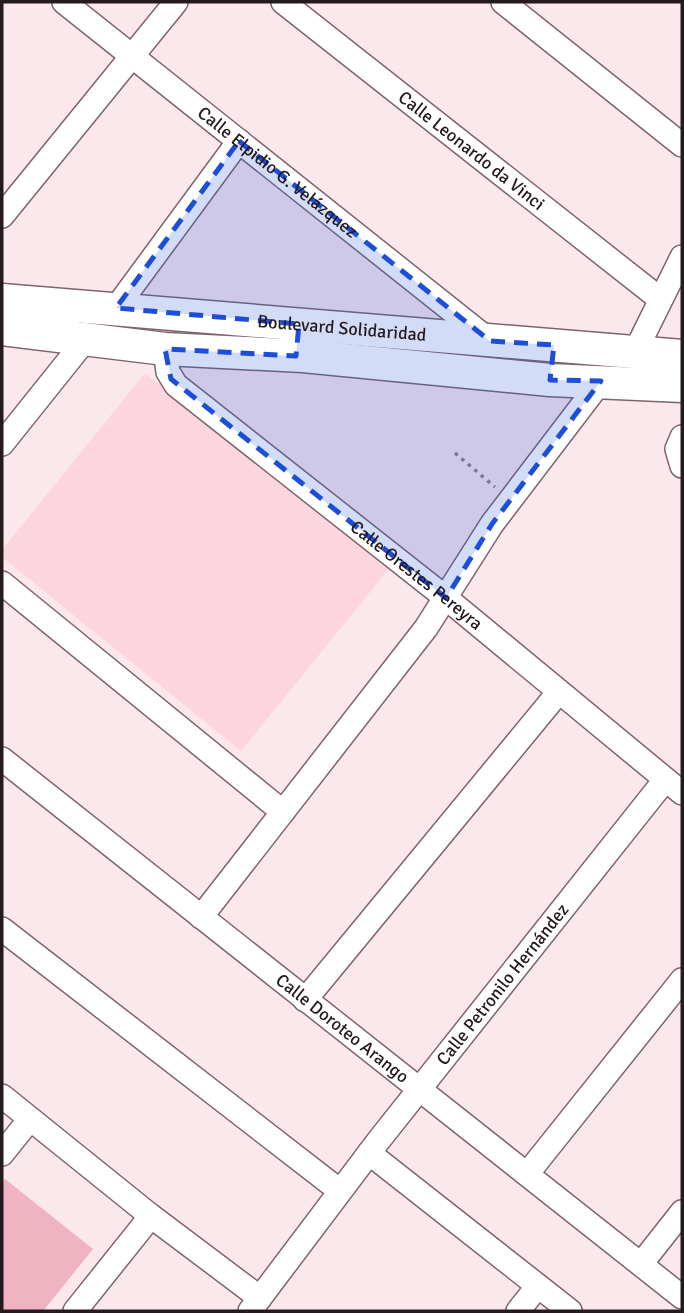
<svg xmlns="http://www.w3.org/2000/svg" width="684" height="1313" font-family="Signika,sans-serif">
<rect width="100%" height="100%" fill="#fbe8ed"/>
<path fill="#fcd5de" d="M145,373l243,197 -147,181 -239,-194v-7z"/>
<path fill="#efb3c2" d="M5,1179l88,70 -50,62h-41v-128z"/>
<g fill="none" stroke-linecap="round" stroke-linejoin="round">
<defs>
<g id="minor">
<path id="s1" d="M64,2l426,339"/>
<path id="s2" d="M283,2l377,297"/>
<path d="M503,2l179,143"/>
<path d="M2,216l174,-214"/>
<path d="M116,308l123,-167"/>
<path id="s3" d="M165,349l3,23 8,13 270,213 236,195"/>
<path d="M635,352l47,-95"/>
<path d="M682,437l-5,12 5,17"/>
<path d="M2,444l84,-105"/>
<path d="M2,583l281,229"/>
<path id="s4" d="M2,759l680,538"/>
<path d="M201,917l225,-289 66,-104 109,-143"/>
<path d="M2,929l338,262"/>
<path d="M305,1000l253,-307"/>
<path d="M2,1096l149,120 109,82"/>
<path d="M369,1153l201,158"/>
<path d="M2,1154l28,-35"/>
<path d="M527,1174l155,-194"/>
<path d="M641,1264l41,-52"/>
<path d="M75,1311l76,-95"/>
<path id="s5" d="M250,1311l129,-171 286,-360"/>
<path d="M518,1311l20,-25"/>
</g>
<g id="secondary">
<path id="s6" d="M2,300l680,56"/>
<path d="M2,329l163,20 138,7 247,24 132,6"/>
</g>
</defs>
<use href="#minor" stroke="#7e646a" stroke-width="26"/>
<use href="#secondary" stroke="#7e646a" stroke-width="35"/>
<path stroke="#928387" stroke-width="3.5" stroke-dasharray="3.5 5" stroke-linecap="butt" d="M455,453l40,34"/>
<use href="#minor" stroke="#fff" stroke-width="23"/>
<use href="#secondary" stroke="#fff" stroke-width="32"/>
</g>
<path fill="#1d4ed8" fill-opacity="0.2" stroke="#1d4ed8" stroke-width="5" stroke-dasharray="14 9" stroke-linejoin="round" d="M239,141l251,200 64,4 -4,35 51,1 -109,143 -46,74 -275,-219 -6,-30 131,7 3,-32 -183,-16z"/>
<g text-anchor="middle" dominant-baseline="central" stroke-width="6" stroke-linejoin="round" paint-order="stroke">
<g font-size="18" fill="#251a1d" stroke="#fff">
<text stroke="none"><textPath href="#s2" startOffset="240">Calle Leonardo da Vinci</textPath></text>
<text stroke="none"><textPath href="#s1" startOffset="273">Calle Elpidio G. Velázquez</textPath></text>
<text stroke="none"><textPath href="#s6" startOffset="341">Boulevard Solidaridad</textPath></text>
<text stroke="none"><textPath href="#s3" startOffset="345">Calle Orestes Pereyra</textPath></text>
<text stroke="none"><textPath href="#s5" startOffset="413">Calle Petronilo Hernández</textPath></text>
<text stroke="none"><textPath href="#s4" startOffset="434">Calle Doroteo Arango</textPath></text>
</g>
</g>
<rect width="684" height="1313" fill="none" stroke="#251a1d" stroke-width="7"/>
</svg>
